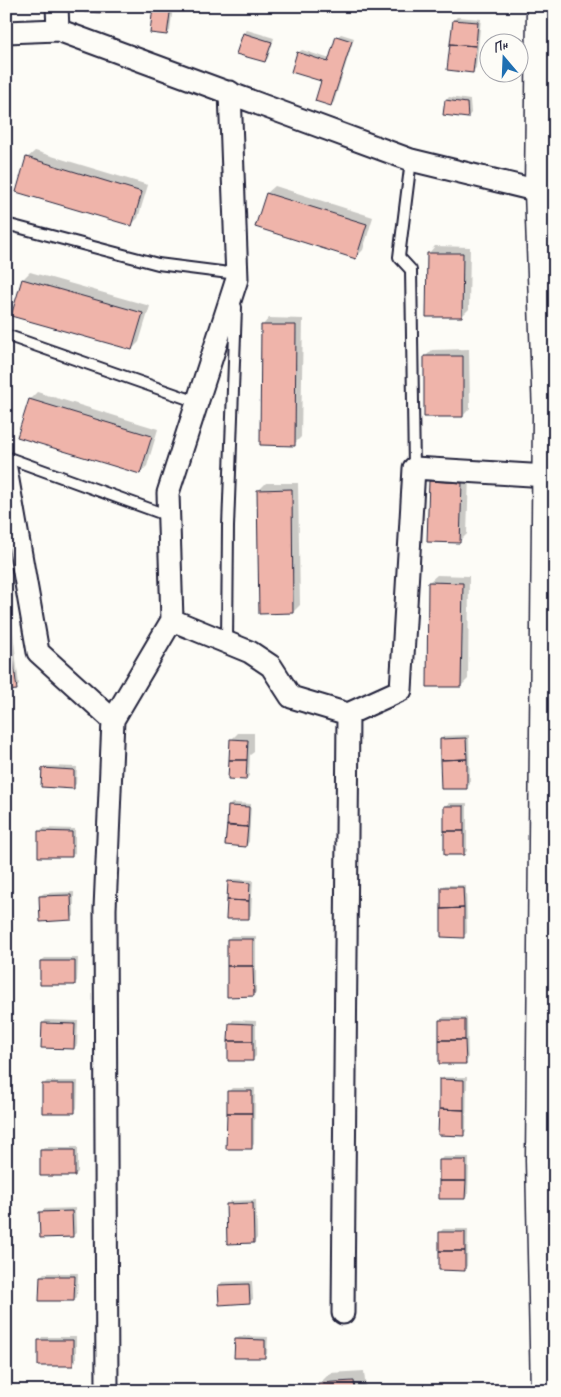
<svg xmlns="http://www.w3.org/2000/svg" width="561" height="1397" font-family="Caveat,sans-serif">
<rect width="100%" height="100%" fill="#fdfcf7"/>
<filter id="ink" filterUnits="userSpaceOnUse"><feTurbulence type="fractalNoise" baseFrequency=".02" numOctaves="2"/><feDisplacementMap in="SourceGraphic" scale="10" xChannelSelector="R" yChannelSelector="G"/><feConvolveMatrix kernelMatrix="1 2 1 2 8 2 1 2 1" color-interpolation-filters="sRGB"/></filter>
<g filter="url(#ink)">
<path fill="#0003" d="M155,6h18l-3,25 -3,3z
M457,17l24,2 -5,49 -4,4 -18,-52z
M247,30l27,8 -6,20 -3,3 -21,-28z
M341,34l13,4 -20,64 -3,3 -8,-25 -25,-27 4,-3 28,9 7,-22z
M449,97l21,3 1,13 -3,4 -24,-3 2,-13z
M35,151l113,34 -10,33 -7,7 -104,-67z
M275,186l98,31 -10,33 -7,7 -99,-31 10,-33z
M435,246l35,1 -1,62 -7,7 -34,-62z
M30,272l120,34 -11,36 -7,7 -119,-34 10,-36z
M269,318l34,1 -2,118 -7,7 -32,-118z
M469,349l1,59 -7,8 -38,-59 7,-7z
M37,392l121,37 -11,37 -7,7 -121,-37 11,-37z
M437,475l32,1 -2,58 -8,8 -29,-60z
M266,483h32l2,122 -7,7 -34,-122z
M6,570l13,115 -3,3 -10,2z
M437,575l32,1 -1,103 -7,7 -32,-104z
M238,733h16v19l-4,3 -1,21 -3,3 -15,-39z
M469,735l1,49 -3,3 -26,-48 3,-3z
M46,766l31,1 -1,17 -3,3 -30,-18z
M232,803l19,1 -2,38 -3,3 -17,-39z
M449,803h18v48l-3,3 -19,-48z
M43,828l32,1v24l-4,3 -32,-24z
M233,879l20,1 -2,35 -3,3 -19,-36z
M445,885h21l1,48 -4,3 -21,-48z
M74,892v24l-3,3 -31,-23 4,-3z
M231,936h25v56l-3,3 -25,-56z
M45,958h33l-1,23 -3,3 -33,-23z
M444,1017h23l1,42 -3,4 -25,-43z
M46,1020l32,1 -1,24 -3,3 -31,-25z
M233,1020l23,1v35l-4,4 -22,-36z
M444,1077h23l-1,54 -3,4 -22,-55z
M47,1081h31l-1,27 -3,4 -30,-28z
M232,1088h23l-1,56 -3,4 -22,-57z
M44,1147h34v25l-3,3 -34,-25z
M443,1157h26l-1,38 -3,3 -25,-38z
M256,1200l1,38 -3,4 -26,-38 3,-3z
M75,1208l1,25 -4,3 -31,-24 3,-3z
M443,1229h25l-1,37 -3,3 -24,-37z
M44,1273h34l-1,24 -3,3 -33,-24z
M252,1281l1,18 -4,3 -30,-16 3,-4z
M239,1336l29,1 -1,17 -3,3 -28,-18z
M42,1337h34v24l-3,3 -34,-23z
M364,1371l2,20h-46l-1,-7 11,-11z"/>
<path fill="#efb4aa" stroke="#22223b" d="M84,6h21l-1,7 -20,-1z
M153,6h18l-4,29 -17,-2z
M453,20l25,2 -2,24 -26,-2z
M243,33l29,9 -7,20 -29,-8z
M336,36l16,5 -21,65 -16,-5 6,-20 -30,-9 6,-20 31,10z
M450,44l26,2 -3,27 -26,-3z
M445,100l22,3 1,15 -25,-3z
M26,157l116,35 -10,34 -116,-34z
M266,193l101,31 -11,35 -101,-32z
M427,253h36l-1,64h-36z
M22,279l121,34 -11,37 -121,-34z
M261,325h35l-1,121 -35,-1z
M424,356h39v61h-39z
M29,399l123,37 -12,38 -123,-37z
M429,481l33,2 -2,60 -33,-1z
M292,489l1,124 -34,1 -2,-124z
M428,582l35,1 -2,104h-34z
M6,599l11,91 -11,1z
M466,738l1,21 -27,1v-21z
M230,739l18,1 -1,20h-18z
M467,759v30h-26l-1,-29z
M229,760h18l-1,20 -18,-1z
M42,768l32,2v19l-33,-2z
M228,806l21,1 -1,20 -21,-1z
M444,806h20v25h-20z
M227,825l21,2 -2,20 -21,-2z
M38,831l34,1v25h-34z
M444,831h20v24h-20z
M228,881l22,2 -1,18 -22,-1z
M441,887h22l1,21 -23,1z
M71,895l1,25 -32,2 -1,-26z
M227,900l22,1v18h-23z
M464,908v30l-23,-1v-28z
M227,939h26v27h-26z
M40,961h35v24h-35z
M227,966h26l1,30 -27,1z
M439,1020h26v20h-26z
M42,1023l33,1 -1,25 -33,-1z
M229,1023l24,1v17h-25z
M439,1040h26l1,24h-27z
M228,1041h25v20h-25z
M439,1079l25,1v30l-25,-1z
M42,1084h33v29h-33z
M227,1091h25v22h-25z
M439,1109l25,1v26l-26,-1z
M227,1113h25v36h-26z
M40,1150h35v26h-35z
M439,1160h27v21h-27z
M439,1181h27l-1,18h-26z
M253,1203l1,40 -27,1 -1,-40z
M72,1211l1,26 -33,1 -1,-26z
M439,1232h26v19h-26z
M439,1251h26v20l-26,-1z
M40,1276h35l-1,25h-35z
M249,1284l1,19 -31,2 -1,-20z
M235,1339l30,1v18h-31z
M38,1340h35v26h-35z
M354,1381l1,10h-37v-8z"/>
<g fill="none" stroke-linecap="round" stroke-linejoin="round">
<defs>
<path id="lane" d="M411,160l-12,97 12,13 3,198
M6,224l152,40 79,10
M6,335l191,67
M6,457l163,59
M227,643l1,-116 8,-220"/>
<path id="street" d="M57,6l1,24
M6,32l52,-2 353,130 128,31
M6,469l32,183 75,68 -8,189 2,482
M172,620l78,32 21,14 20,31 57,17
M113,720l59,-100 -4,-127 69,-214 -7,-187
M343,1313l5,-599 53,-24 13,-222 133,8"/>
<path id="secondary" d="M541,6l-2,185 8,224 -7,745 5,231"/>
</defs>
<use href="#lane" stroke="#22223b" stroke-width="14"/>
<use href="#street" stroke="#22223b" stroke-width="25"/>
<use href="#secondary" stroke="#22223b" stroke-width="31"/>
<use href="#lane" stroke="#fdfcf7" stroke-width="10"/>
<use href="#street" stroke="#fdfcf7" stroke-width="21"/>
<use href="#secondary" stroke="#fdfcf7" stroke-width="28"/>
</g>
</g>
<rect width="561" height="1397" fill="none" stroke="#fdfcf7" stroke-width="25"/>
<rect x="12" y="12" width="536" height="1372" fill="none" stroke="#22223b" stroke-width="2" filter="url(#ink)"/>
<g transform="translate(504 58) rotate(341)"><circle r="24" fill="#fdfcf7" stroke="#a5a5ac"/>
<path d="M0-4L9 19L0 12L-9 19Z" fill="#1f6fb2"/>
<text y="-8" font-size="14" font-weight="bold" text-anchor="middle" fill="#22223b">Пн</text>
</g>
</svg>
